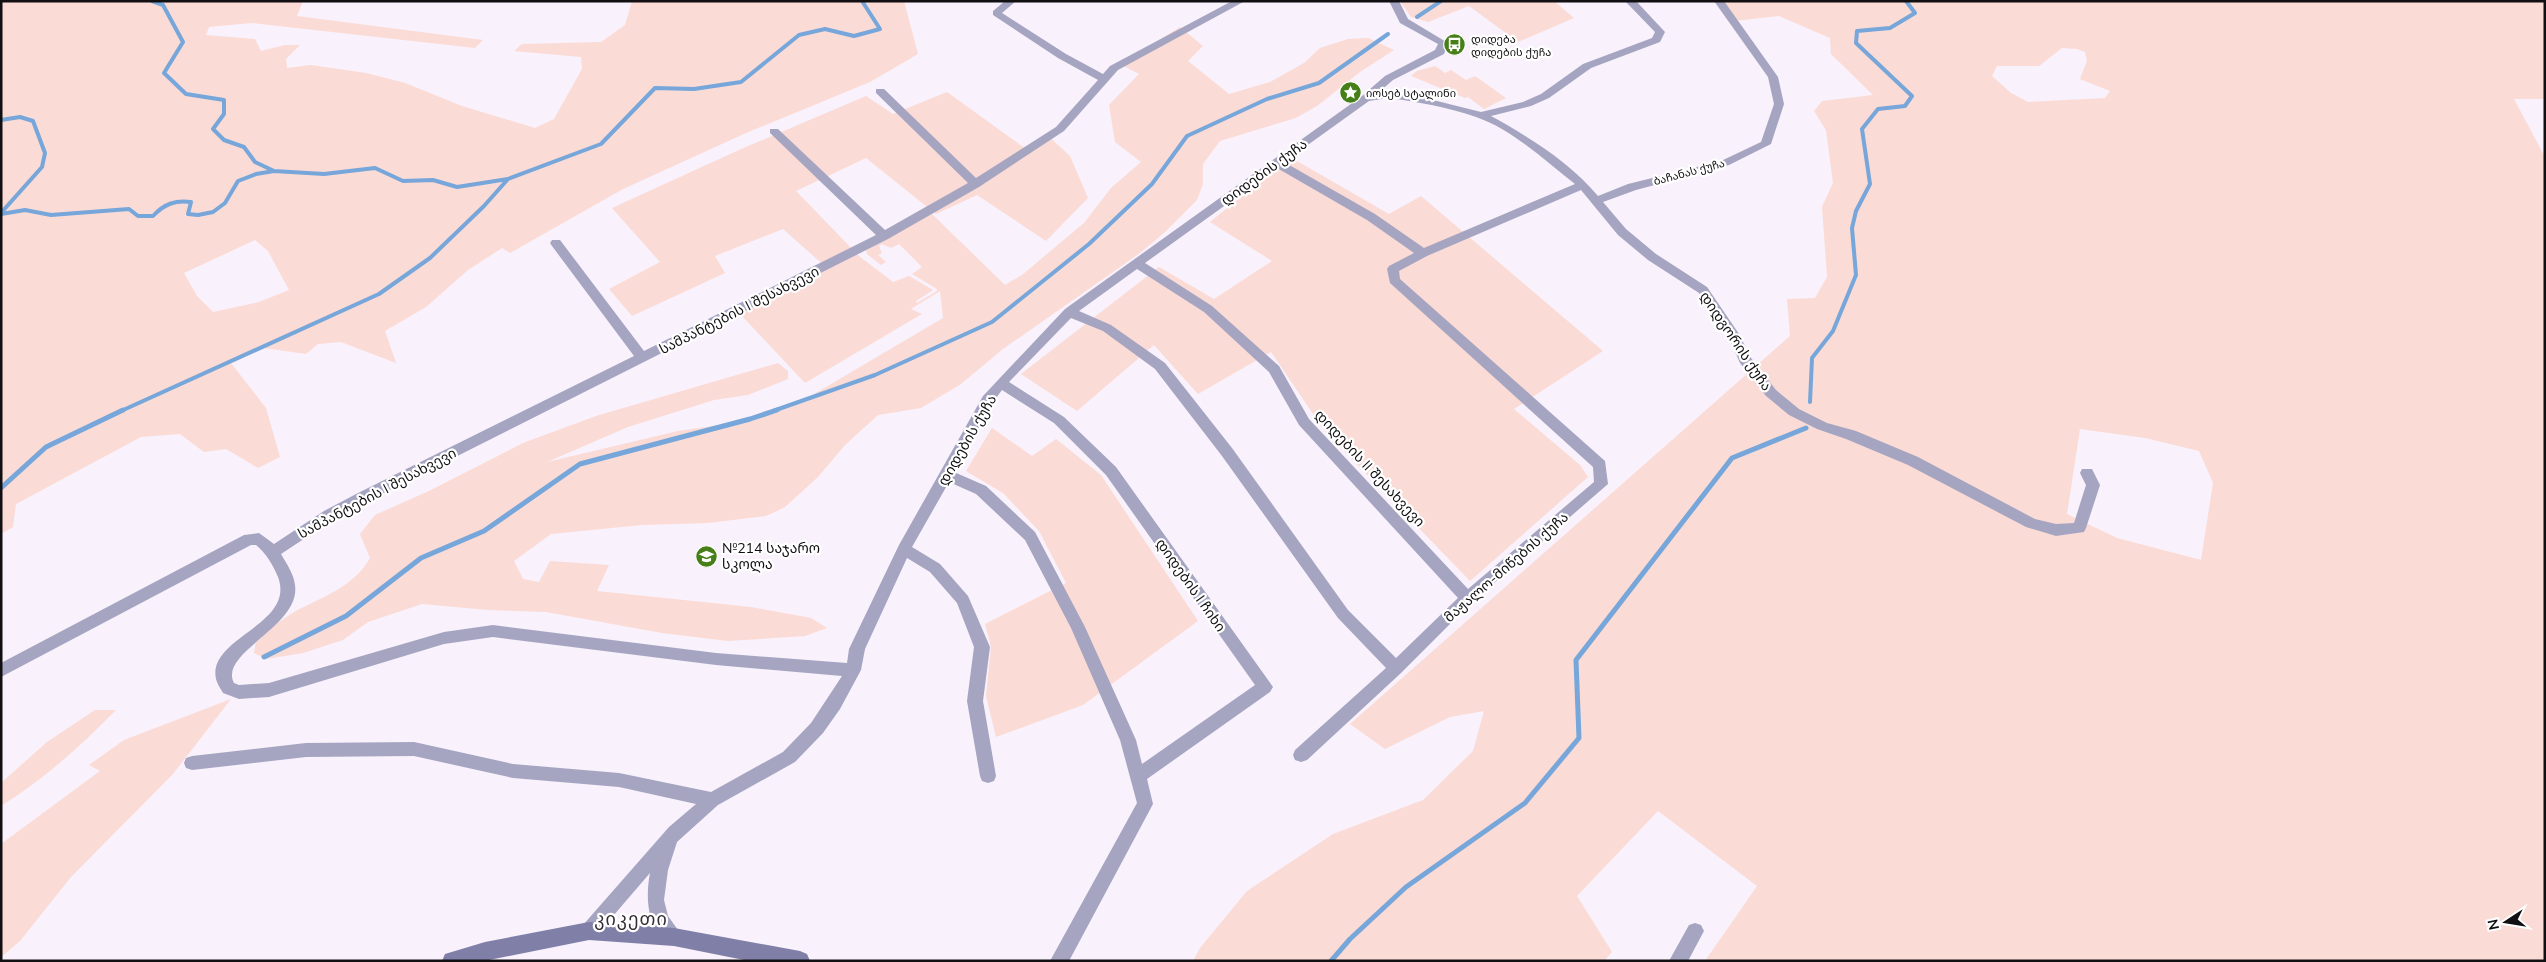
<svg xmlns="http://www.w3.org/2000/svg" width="2546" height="962" font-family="Mulish,'Noto Sans Georgian',sans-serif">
<rect width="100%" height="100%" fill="#f9f1fb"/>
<path fill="#fbdbd5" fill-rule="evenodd" d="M1,1h302l-6,15 186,24 -8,8 -224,-25 -42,4 -3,8 49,4 6,12 24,-6h15l-14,14 1,9 24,-3 55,8 39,10 57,23 73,22 19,-9 28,-50 -1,-12 -67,-6 8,-7 79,-2 24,-17 7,-24h272l14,53 -48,28 -124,51 -123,56 -113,64 -8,-5 -34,22 -42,37 -41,24 11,32 -55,-21 -23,2 -12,10 -42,-6 -33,15 35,45 14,49 -22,11 -32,-19 -22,3 -24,-18 -39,3 -125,67 -3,23 -12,7zM255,240l13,11 21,39 -30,12 -46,10 -16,-16 -13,-23z
M1400,1h154l20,17 -56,24 -49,-36 -41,16 -17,-5z
M1723,1h822v98h-31l31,58v804h-840l52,-75 -99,-75 -81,85 35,56 -8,9h-411l7,-13 47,-57 86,-57 90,-34 50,-49 11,-40 -34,6 -65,32 -35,-25 440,-388 -3,-37 28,-1 12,-21 -5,-70 11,-24 -7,-53 -12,-19 8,-10 51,-6 -42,-41 -1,-16 -51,-22 -45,5zM2062,48l15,1 8,3 2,9 -7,18 30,12 -5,7 -77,4 -17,-9 -19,-17 5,-10h42zM2080,429l65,9 54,13 14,32 -12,77 -84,-22 -50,-24z
M1180,27l23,19 -15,15 41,33 41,-12 34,-19 16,-15 28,-9 20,-1 26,12 -34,22 -43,34 -21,12 -76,23 -17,23v20l-6,16 -32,32 -25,21 -137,96 -42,35 -40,24 -43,7 -33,30 -27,32 -33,30 -19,9 -58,7 -66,2 -91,9 -37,27 9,18 16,3 11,-21 59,4 -12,26 154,16 60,11 16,10 -22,8 -77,5 -66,-8 -116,-21 -58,-2 -66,-6 -54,18 -25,18 -40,13 -37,6 -12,-6 3,-18c13,-7 25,-15 37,-23 28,-15 60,-25 76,-54l-10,-24 15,-19 54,-24 94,-48 73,-27 182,-53 10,8v8l-40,16 -34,5 -86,27 -81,35 131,-31 76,-11 50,-20 139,-82 -3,-27 -29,18 11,5 -117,69 -65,-69 87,-46 -44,-39 -68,27 10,17 -93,43 -23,-27 51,-27 -48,-54 127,-58 127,-54 27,18 54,-22 79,57 20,-15 24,22 18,42 -42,43 -69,-46 -41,19 -70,-56 -70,33 63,65 34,26 16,-6 24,14 -17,11 1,2 20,-12v-2l-25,-15 10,-7 -23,-23 -8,4 -9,-4 -3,2 3,7 -4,2 8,7 -5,3 -14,-11 -1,-4 65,-37 74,72 17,-10 62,-52 27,-35 30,-26 -26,-20 -6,-37 30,-31 -19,-10z
M1435,66l10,7 6,-3 15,10 9,-4 31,22 -22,11 -16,-12 -3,1 -54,-22 6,-5z
M1290,157l99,57 32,-18 182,155 -89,58 66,56 8,12 -118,104 -146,-151 -53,-78 -73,42 -44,-49 -77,66 -56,-37 138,-107 55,32 58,-38 -62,-39z
M992,428l40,28 24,-17 45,36 97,146 -115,84 -87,32 -10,-41 5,-49 -6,-23 81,-41 -27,-52 -36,-38 -37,-22z
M231,699l-58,75 -102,103 -51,64 -19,16v-113l99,-73 -11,-6 35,-25z
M95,710h21c-35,36 -72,69 -115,96v-23l46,-41z"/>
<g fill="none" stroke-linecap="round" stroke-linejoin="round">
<path stroke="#76a6da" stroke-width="4" d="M152,1l11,4 20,37 -19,31 22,21 38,6v14l-11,15 11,11 20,7 11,15 19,9
M1417,17l24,-16
M1,120l19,-3 13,4 12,32 -3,14 -41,46
M1,214l24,-4 26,5 78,-6 9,7h15c11,-12 22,-16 38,-14l-3,12 10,1 15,-3 12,-9 13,-22 18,-7 18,-3 50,3 51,-6 28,13 30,-1 24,7 51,-8 93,-35 54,-56 39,1 47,-7 58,-47 26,-6 29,7 26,-7 -18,-28
M1810,402l2,-44 21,-27 23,-56 -4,-47 4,-17 14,-27 -8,-55 16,-20 27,-3 7,-10 -56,-53 1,-12 33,-3 25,-15 -9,-12
M121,411l258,-117 51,-36 54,-52 24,-27
M773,411l102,-36 117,-53 97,-78 63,-60 35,-48 80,-37 52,-16 69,-49"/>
<path stroke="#76a6da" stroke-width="5" d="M1,488l45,-41 77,-37
M264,657l82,-41 75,-58 63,-27 96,-67 170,-45 27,-9
M1331,961l19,-22 56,-52 119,-84 54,-65 -3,-78 156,-202 74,-30"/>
<path fill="#a5a5c2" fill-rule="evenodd" d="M1005,1h11l-14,12 64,41 37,20 7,-8 122,-65h13l-127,69 -54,61 -85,56 -91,52 -520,262 -34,18 -53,35c5,9 13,20 14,31 6,42 -77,67 -61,98l5,2 30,-2 175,-51 49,-7 223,28 131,10 2,-14 50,-104 84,-149 82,-87 297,-213 23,-20 50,-26 3,-6 -38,-21 -11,-22h10l9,18 40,24 -4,11 -51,26 -15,13 11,-1 24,3 68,17 42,-10 18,-8 42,-30 69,-26 3,-6 -30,-31h11l29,31 -5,10 -69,26 -42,30 -18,8 -40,10c38,21 79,46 107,80l30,-12 93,-23 40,-19 13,-38 -6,-27 -54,-76h10l54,76 6,27 -13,40 -42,21 -93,25 -33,12 23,27 30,25 51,33 32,47 12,24 25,32 23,19 28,14 29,8 62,26 117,62 21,5 18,-1 12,-38 -6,-12 2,-4h10l8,16 -14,43 -2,4 -28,4 -30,-9 -118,-62 -62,-26 -29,-10 -28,-14 -23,-19 -26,-33 -11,-25 -30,-45 -51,-33 -30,-25 -37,-45 -154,66 -28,15 1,8 205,182 3,23 -136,118 -71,71 -94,87 -6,2 -6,-2 -2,-5 2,-5 91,-82 -48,-50 -116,-162 -67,-87 -52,-38 -32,-13 -62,64 55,35 52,50 157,220 -3,5 -123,87 6,25 -84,157h-19l87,-158 -17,-63 -49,-112 -46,-88 -49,-46 -27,-12 -37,65 28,17 28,32 22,51 -7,54 13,75 -2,5 -6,2 -6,-2 -2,-5 -13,-75 7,-54 -17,-44 -27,-31 -23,-14 -42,91 -4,21 -21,39 -17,24 -28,29 -77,43 -41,37 -9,28 -4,30 4,16 15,21 -3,6 -6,3c-27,-11 -29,-48 -24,-73l-55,64 -6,2 -6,-2 -3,-6 3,-6 86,-98 27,-23 -77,-17 -106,-9 -99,-22 -108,1 -114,13 -6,-2 -2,-5 2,-5 6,-2 114,-13 108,-1 99,22 106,9 92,19 72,-40 28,-29 31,-47 -126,-11 -223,-28 -49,7 -175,53 -30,2 -16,-6c-3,-5 -6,-10 -7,-14 -9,-42 80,-54 62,-102 -5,-12 -12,-24 -22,-32h-5l-250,132v-14l243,-128 15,-2 15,11 50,-33 34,-18 276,-137 -82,-110 -2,-3 2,-3h8l84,111 232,-116 -106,-102v-4h8l107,101 83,-47 -92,-90v-4h8l92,89 80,-51 42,-47 -40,-22 -65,-43v-4zM1389,98c29,4 59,9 87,19 36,12 69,44 99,67l-151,64 -49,-34 -91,-52 85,-61zM1277,168l90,52 47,33 -25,13 -2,3 3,14 203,184 1,15 -126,107 -159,-170 -30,-53 -67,-60 -67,-43zM1137,269l67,43 65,60 30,53 159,173 -62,60 -48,-48 -116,-162 -67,-85 -54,-38 -32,-14zM1002,390l52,33 52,52 149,210 -113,79 -6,-24 -51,-113 -50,-95 -49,-46 -32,-14 39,-70z
M1695,923l6,2 3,6 -16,30h-19l20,-36z"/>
<path fill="#807fa8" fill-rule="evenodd" d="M589,922l85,6 126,23 7,3 3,7h-61l-75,-15 -85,-6 -105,21h-42l3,-7 40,-12z"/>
</g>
<defs>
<symbol id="bus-disc" viewBox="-11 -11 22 22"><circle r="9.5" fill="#467f18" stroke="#fff"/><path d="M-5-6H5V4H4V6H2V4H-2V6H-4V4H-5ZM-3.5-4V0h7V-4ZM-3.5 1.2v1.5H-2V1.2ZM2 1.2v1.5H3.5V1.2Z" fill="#fff"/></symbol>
<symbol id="sight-disc" viewBox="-11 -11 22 22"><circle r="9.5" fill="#467f18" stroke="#fff"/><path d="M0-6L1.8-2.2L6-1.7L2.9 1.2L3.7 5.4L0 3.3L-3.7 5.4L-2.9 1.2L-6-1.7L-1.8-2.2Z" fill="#fff"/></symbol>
<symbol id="school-disc" viewBox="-11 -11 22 22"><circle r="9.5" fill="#467f18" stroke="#fff"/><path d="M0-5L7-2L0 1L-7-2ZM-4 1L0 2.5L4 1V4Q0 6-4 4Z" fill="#fff"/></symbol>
</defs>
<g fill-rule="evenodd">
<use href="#bus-disc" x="1442" y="32" width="25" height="25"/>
<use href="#sight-disc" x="1338" y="80" width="25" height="25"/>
<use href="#school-disc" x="694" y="544" width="25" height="25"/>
</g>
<g text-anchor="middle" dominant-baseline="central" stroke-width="4.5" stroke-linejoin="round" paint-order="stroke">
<g font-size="11" fill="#110f12" stroke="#fff" text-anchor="start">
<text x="1471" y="39">დიდება<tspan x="1471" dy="13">დიდების ქუჩა</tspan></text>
<text x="1366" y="93">იოსებ სტალინი</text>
</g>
<g font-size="11" fill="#110f12" stroke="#fff">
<text transform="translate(1689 172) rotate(-15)">ბაჩანას ქუჩა</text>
</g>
<g font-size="14" fill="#110f12" stroke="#fff">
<text transform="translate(1264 172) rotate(-36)">დიდების ქუჩა</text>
<text transform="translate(739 310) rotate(-27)">სამპანტების I შესახვევი</text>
<text transform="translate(1736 341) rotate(56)">დიდგორის ქუჩა</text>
<text transform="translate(967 440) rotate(-60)">დიდების ქუჩა</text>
<text transform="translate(1370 468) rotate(47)">დიდების II შესახვევი</text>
<text transform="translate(377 493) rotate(-28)">სამპანტების I შესახვევი</text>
<text transform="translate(1506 567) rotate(-41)">მაჟალო-მიწების ქუჩა</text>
<text transform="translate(1191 585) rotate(55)">დიდების I ჩიხი</text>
</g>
<g font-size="14" fill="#110f12" stroke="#fff" text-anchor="start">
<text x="722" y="548">№214 საჯარო<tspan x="722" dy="16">სკოლა</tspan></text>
</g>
<g font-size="18" letter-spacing="1" fill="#332d34" stroke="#fff">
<text x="631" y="918">კიკეთი</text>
</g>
</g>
<rect width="2546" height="962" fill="none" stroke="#110f12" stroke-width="5"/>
<g transform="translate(2506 922) rotate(258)" stroke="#ffffff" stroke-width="4" paint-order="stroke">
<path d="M0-4L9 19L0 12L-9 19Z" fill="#110f12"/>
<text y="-8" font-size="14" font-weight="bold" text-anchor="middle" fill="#110f12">N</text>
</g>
</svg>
